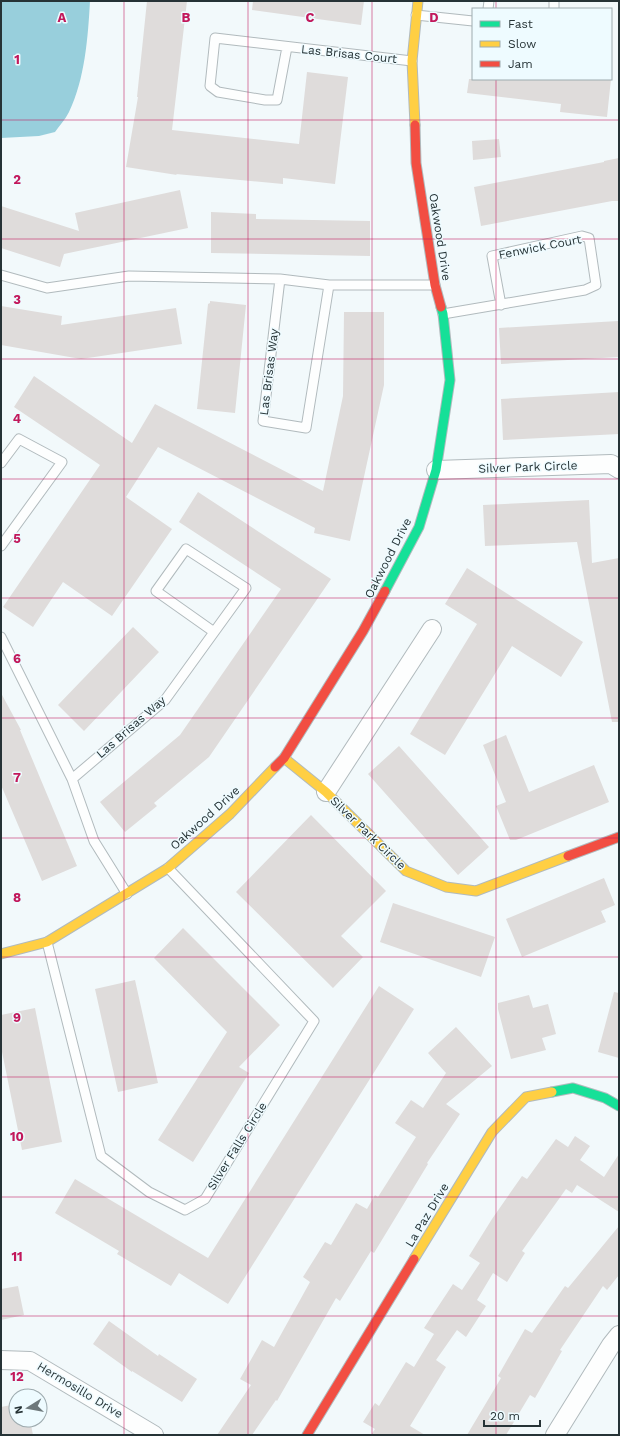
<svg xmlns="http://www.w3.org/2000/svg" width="620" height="1436" font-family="'Work Sans',sans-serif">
<rect width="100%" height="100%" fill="#f2f9fb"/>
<path fill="#98cfdc" d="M1,1h89c-2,36 -5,78 -21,111 -4,8 -10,14 -14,20l-16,4 -38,2z"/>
<path fill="#dfdcdb" d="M147,1h40l-15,129 127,14 8,-72 41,5 -13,107 -52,-6v6l-107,-10 1,1 -51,-8 12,-70h-1z
M253,1h111l-3,24 -109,-15z
M469,79h142l-4,38 -47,-5 1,-8 -94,-11z
M499,139l2,18 -28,3 -1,-19z
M619,158v43h-7l-131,25 -7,-39 130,-25v-1z
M180,190l8,38 -124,26 -4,13 -59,-19v-42l78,25 -4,-18z
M211,212l45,2v5l114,2v35l-159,-3z
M210,301l36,4 -11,108 -38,-4 11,-105 2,-1z
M1,306l61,10 -1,9 115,-17 6,36 -101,15 -80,-14z
M344,312h40v73l-34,156 -36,-8 1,-5 -157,-81 -32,50 46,32 -60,87 -49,-34 -30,45 -30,-20 97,-142 -86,-58 20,-31 98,67 23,-39 168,87 20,-95z
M618,321l1,36 -118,7 -2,-36z
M619,392v42l-116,6 -2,-41z
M198,492l133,87 -122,178 -55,46 3,3 -32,26 -25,-30 80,-67 101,-146 -102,-67z
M589,500l3,63 27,-5v164h-7l-35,-180 -92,4 -2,-41z
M467,568l116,74 -22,35 -49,-31 -67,109 -35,-21 67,-110 -32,-20z
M133,627l26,25 -75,79 -26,-26z
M1,693l20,37h-1l57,136 -35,15 -41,-96z
M506,735l23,57 65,-27 15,37 -93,38h-6l-14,-34 10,-4 -23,-57z
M399,746l90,101 -31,28 -90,-101z
M311,815l75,76 -45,45 22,21 -30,31 -97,-96z
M604,878l11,27 -14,6 5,11 -84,35 -16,-38z
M393,903l102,34 -14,40 -101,-35z
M183,928l97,97 -41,42 10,6 -56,89 -35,-22 69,-108 -73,-74z
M135,980l23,103 -40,9 -23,-103z
M379,986l35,23 -186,295 -49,-31 -8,13 -54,-32 2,-3 -64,-38 20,-34 133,79z
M614,992l5,1v65l-21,-6z
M529,995l4,13 15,-4 8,30 -14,4 4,12 -35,9 -13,-50v-6z
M35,1008l27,134 -40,8 -21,-103v-32z
M456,1027l36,39 -46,38 14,10 -33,49 1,1 -54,89 -3,-2 -31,50 -4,-3 -59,103 -1,-1 -24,35h-35l34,-50 -11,-6 22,-39 12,7 36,-65 -7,-5 22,-35 6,3 25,-42 11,6 8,-14 3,2 38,-60 -21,-14 16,-23 12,8 23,-35 -18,-20z
M575,1136l15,10 -10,14 24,17 15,-23v58l-42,-27 -5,8 -6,-4 -44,62 3,2 -18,29 -14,-9 -16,27 9,6 -20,31 -9,-7 -21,30 10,7 -36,59 15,9h-54l4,-6 -12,-7 12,-19 4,3 27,-44 8,5 20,-33 -10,-6 29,-44 9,6 18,-27 -11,-7 23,-37 30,-43 5,3 29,-40 12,8z
M619,1226v49l-12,15 -4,-4 -43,64 2,1 -27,47 -5,-3 -24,40h-39l34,-57 -3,-2 27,-47 7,4 33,-47 3,2z
M18,1286l6,29 -23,5v-31z
M109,1321l49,35 1,-2 38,25 -15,23 -50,-31v1l-39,-28z
M16,1404v16h14l3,15h-32v-28z"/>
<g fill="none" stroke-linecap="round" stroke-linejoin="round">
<defs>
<path id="lane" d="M488,9l1,-8
M554,9v-8
M416,15l57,6
M287,47l-10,53h-12l-47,-8 -8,-6 5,-48 197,23
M1,275l46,13 82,-12 151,3 49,6h106
M280,279l-17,142 43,7 23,-143
M443,314l142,-24 11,-5 -7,-47 -7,-2 -90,20 9,49
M1,463l18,-24 43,23 -61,84
M1,637l71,142 22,62 33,53
M72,779l93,-79 81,-112 -60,-39 -30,42 58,41
M47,942l54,214 48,36 36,18 20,-11 109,-178 -146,-153"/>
<path id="street" d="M436,470l175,-6 8,5
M326,792l106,-163
M1,1360l29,1 124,74
M555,1435l56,-90 8,-10"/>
<path id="fast" d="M385,591l34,-64 17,-57 14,-90 -7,-66 -2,-7
M552,1092l21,-4 32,10 14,8"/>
<path id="slow" d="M415,125l-3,-64 6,-60
M284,758l42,34 80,79 40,16 30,4 92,-35
M1,954l46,-12 121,-74 62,-54 45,-47
M414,1259l78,-127 34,-35 26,-5"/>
<path id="jam" d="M415,125l1,38 19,122 6,22
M275,767l9,-9 79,-127 22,-40
M568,856l51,-19
M307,1435l107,-176"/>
</defs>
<use href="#lane" stroke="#b1babd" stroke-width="11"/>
<use href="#street" stroke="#b1babd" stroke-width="20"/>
<use href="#fast" stroke="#b1babd" stroke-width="11"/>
<use href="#slow" stroke="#b1babd" stroke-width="11"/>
<use href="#jam" stroke="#b1babd" stroke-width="11"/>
<use href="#lane" stroke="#fdfefe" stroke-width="9"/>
<use href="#street" stroke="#fdfefe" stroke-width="18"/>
<use href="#fast" stroke="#16e098" stroke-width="9"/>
<use href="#slow" stroke="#ffcf43" stroke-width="9"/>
<use href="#jam" stroke="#f24e42" stroke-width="9"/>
</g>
<path fill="none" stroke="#c2185b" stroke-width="1" stroke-opacity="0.55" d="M124,1v1434M248,1v1434M372,1v1434M496,1v8M496,79v1356M1,120h618M1,239h618M1,359h618M1,479h618M1,598h618M1,718h618M1,838h618M1,957h618M1,1077h618M1,1197h618M1,1316h618"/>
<g text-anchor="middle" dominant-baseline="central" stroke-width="3" stroke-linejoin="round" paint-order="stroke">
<g font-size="12" fill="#263336" stroke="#eefbff">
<text transform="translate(349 54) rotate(6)">Las Brisas Court</text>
<text transform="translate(440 237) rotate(81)">Oakwood Drive</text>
<text transform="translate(540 247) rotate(-11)">Fenwick Court</text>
<text transform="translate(269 372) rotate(-83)">Las Brisas Way</text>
<text transform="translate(528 467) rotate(-2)">Silver Park Circle</text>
<text transform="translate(388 558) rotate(-63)">Oakwood Drive</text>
<text transform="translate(131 727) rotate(-41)">Las Brisas Way</text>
<text transform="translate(205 818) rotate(-42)">Oakwood Drive</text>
<text transform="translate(368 833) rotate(44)">Silver Park Circle</text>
<text transform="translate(237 1146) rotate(-58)">Silver Falls Circle</text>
<text transform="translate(427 1215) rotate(-59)">La Paz Drive</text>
<text transform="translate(80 1390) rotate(31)">Hermosillo Drive</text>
</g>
</g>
<g font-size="13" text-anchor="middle" font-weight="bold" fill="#c2185b" stroke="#eefbff" stroke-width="3" stroke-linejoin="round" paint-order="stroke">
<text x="62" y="22">A</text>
<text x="186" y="22">B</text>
<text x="310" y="22">C</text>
<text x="434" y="22">D</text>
<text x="17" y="64">1</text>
<text x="17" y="184">2</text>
<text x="17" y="304">3</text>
<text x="17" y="423">4</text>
<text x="17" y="543">5</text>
<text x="17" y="663">6</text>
<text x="17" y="782">7</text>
<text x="17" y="902">8</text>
<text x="17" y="1022">9</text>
<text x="17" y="1141">10</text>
<text x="17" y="1261">11</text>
<text x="17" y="1381">12</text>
</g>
<rect width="620" height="1436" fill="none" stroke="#263336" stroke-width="4"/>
<rect x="472" y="8" width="140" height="72" fill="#eefbff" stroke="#9eabaf"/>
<rect x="480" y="21" width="20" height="6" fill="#16e098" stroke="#9eabaf"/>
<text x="508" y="28" font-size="12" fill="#263336">Fast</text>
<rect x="480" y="41" width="20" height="6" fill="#ffcf43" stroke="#9eabaf"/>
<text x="508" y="48" font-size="12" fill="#263336">Slow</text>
<rect x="480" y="61" width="20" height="6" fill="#f24e42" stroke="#9eabaf"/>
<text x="508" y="68" font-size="12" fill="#263336">Jam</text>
<g transform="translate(28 1408) rotate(259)"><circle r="19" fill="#eefbff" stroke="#9eabaf"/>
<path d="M0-3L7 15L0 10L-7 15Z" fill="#6d787b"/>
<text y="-6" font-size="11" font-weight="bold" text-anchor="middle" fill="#263336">N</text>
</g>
<path d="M484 1420v6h56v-6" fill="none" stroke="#263336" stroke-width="2"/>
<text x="490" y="1420" font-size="12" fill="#263336" stroke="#eefbff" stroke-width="3" paint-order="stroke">20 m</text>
</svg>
